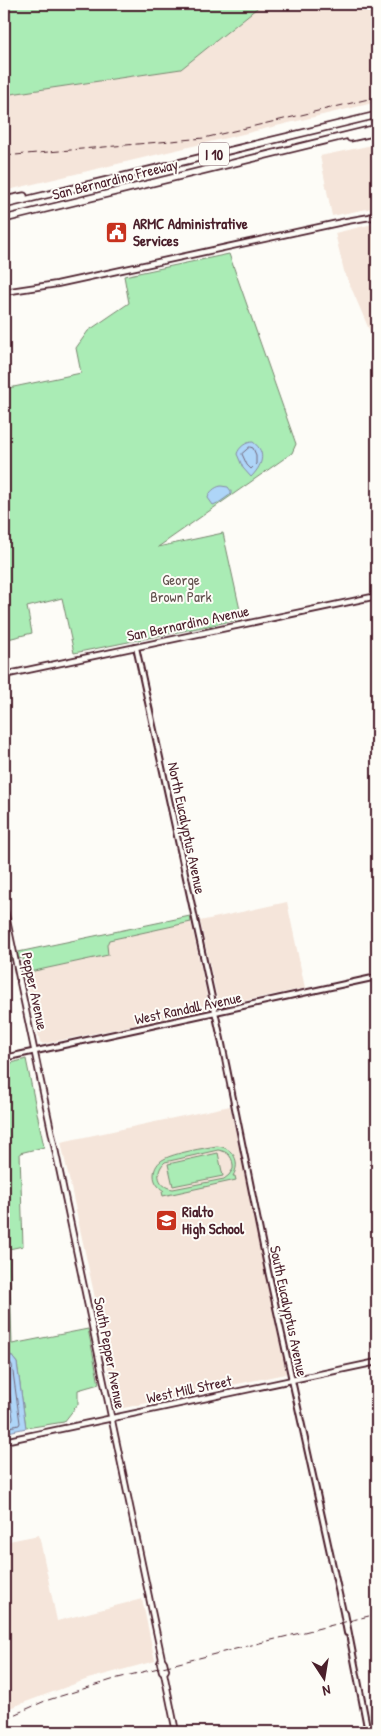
<svg xmlns="http://www.w3.org/2000/svg" width="381" height="1736" font-family="'Patrick Hand',sans-serif">
<rect width="100%" height="100%" fill="#fdfcf7"/>
<filter id="ink" filterUnits="userSpaceOnUse"><feTurbulence type="fractalNoise" baseFrequency=".02" numOctaves="2"/><feDisplacementMap in="SourceGraphic" scale="10" xChannelSelector="R" yChannelSelector="G"/><feConvolveMatrix kernelMatrix="1 2 1 2 8 2 1 2 1" color-interpolation-filters="sRGB"/></filter>
<g filter="url(#ink)">
<path fill="#f5e5da" d="M262,4h115v98l-373,89v-96l177,-26z
M377,144v63l-45,9 -12,-60z
M377,223v125l-33,-77 -9,-38z
M287,902l18,86 -86,18 -19,-85z
M191,922l18,84 -3,1v3l-163,34 -3,-2 -15,-69 83,-18 -1,-10 2,-5z
M230,1106l56,266 -1,2 -166,35 -4,-2 -20,-109 -34,-156z
M39,1535l18,86 85,-22 13,62 -67,18 -84,31v-168z"/>
<path fill="#aaecb5" stroke="#7a8670" fill-rule="evenodd" d="M4,4h258l-81,65 -177,26z
M229,254l67,190 -4,9 -134,94 65,-14 19,86 -168,34 -12,-55 -35,9 5,26 -28,7v-251l77,-16 -5,-25 12,-17 41,-28 -5,-27z
M190,916l1,6 -82,18 -2,5 1,10 -83,18 -2,-15 -19,4v-7z
M26,1059l18,88 -24,6 3,93 -14,3 3,95 76,-15 11,55 -21,6v14l-14,18 -38,6 -9,-65 -7,-9 -6,2v-291z
M217,1146c17,2 24,16 16,30h2l1,4 -73,16 -1,-4 2,-1c-6,-4 -10,-9 -10,-16 0,-7 4,-13 10,-16 10,-6 40,-11 53,-13zM218,1150c10,1 16,8 15,19l-4,6 -5,4 -51,10c-15,-2 -19,-17 -8,-27z
M218,1153l5,23 -50,10 -5,-22z"/>
<path fill="#aed5f8" stroke="#868ca6" d="M253,442c15,11 8,25 -2,35l-8,-9 -6,-14c2,-7 9,-12 16,-12z
M221,486l7,1 3,4v3l-11,8 -7,3 -5,-7c1,-6 7,-11 13,-12z
M10,1354l7,9 9,65 -22,5v-77z"/>
<g fill="none" stroke-linecap="round" stroke-linejoin="round">
<path stroke="#72687d" stroke-width="1" d="M250,447l3,1 3,7v9l-5,5 -4,-4 -5,-11z
M4,1360h4l4,5 8,58 -1,2 -15,3
M4,1366l2,3 7,49 -1,2 -8,1"/>
<defs>
<path id="tertiary" d="M136,647l85,392 47,232 75,341 2,1 23,119
M4,1058l373,-81
M343,1612l4,21"/>
<path id="secondary" d="M4,675l373,-79
M4,906l158,753 2,3 2,8 -2,3 12,59
M4,1441l373,-79
M162,1659l-2,4 2,8 2,2"/>
<path id="primary" d="M370,217l7,-4
M4,292l53,-8 290,-63 23,-4 7,1"/>
<path id="motorway" d="M350,138l27,-6
M4,200l20,-4
M4,205l373,-90
M4,219l373,-91"/>
</defs>
<use href="#tertiary" stroke="#4a1f2b" stroke-width="8"/>
<use href="#secondary" stroke="#4a1f2b" stroke-width="8"/>
<use href="#primary" stroke="#4a1f2b" stroke-width="8"/>
<use href="#motorway" stroke="#4a1f2b" stroke-width="9"/>
<use href="#tertiary" stroke="#fdfcf7" stroke-width="4"/>
<use href="#secondary" stroke="#fdfcf7" stroke-width="4.5"/>
<use href="#primary" stroke="#fdfcf7" stroke-width="4.5"/>
<use href="#motorway" stroke="#fdfcf7" stroke-width="5.5"/>
<path stroke="#4a1f2b" stroke-width="1" stroke-dasharray="8 4" stroke-linecap="butt" d="M4,156l200,-18 173,-41
M4,1719l41,-18 73,-23 259,-64"/>
</g>
</g>
<defs>
<symbol id="civic-square" viewBox="-11 -11 22 22"><rect x="-9" y="-9" width="18" height="18" rx="4" fill="#c8321e" stroke="#fdfcf7"/><path d="M-.6-6.5H3V-4.5H.6V-3L4-1V1h2V6H-6V1h2V-1L-.6-3ZM-1.2 2.5V6h2.4V2.5Z" fill="#fff"/></symbol>
<symbol id="school-square" viewBox="-11 -11 22 22"><rect x="-9" y="-9" width="18" height="18" rx="4" fill="#c8321e" stroke="#fdfcf7"/><path d="M0-5L7-2L0 1L-7-2ZM-4 1L0 2.5L4 1V4Q0 6-4 4Z" fill="#fff"/></symbol>
</defs>
<g fill-rule="evenodd">
<use href="#civic-square" x="104" y="220" width="25" height="25"/>
<use href="#school-square" x="154" y="1208" width="25" height="25"/>
</g>
<g text-anchor="middle" dominant-baseline="central" stroke-width="4" stroke-linejoin="round" paint-order="stroke">
<rect fill="#fdfcf7" stroke="#806168" stroke-width="1" x="199" y="142.5" width="30" height="23" rx="4"/>
<g font-size="14" font-weight="bold" fill="#4a1f2b">
<text x="214" y="154">I 10</text>
</g>
<g font-size="15" fill="#4a1f2b" stroke="#fdfcf7">
<text transform="translate(115 179) rotate(-14)">San Bernardino Freeway</text>
<text transform="translate(188 623) rotate(-12)">San Bernardino Avenue</text>
<text transform="translate(187 828) rotate(78)">North Eucalyptus Avenue</text>
<text transform="translate(35 991) rotate(78)">Pepper Avenue</text>
<text transform="translate(188 1008) rotate(-12)">West Randall Avenue</text>
<text transform="translate(289 1311) rotate(78)">South Eucalyptus Avenue</text>
<text transform="translate(110 1353) rotate(79)">South Pepper Avenue</text>
<text transform="translate(189 1389) rotate(-12)">West Mill Street</text>
</g>
<g font-size="15" font-weight="bold" fill="#4a1f2b" stroke="#fdfcf7" text-anchor="start">
<text x="133" y="223">ARMC Administrative<tspan x="133" dy="17">Services</tspan></text>
<text x="182" y="1211">Rialto<tspan x="182" dy="17">High School</tspan></text>
</g>
<g font-size="15" fill="#62524e" stroke="#fdfcf7">
<text x="181" y="579">George<tspan x="181" dy="17">Brown Park</tspan></text>
</g>
</g>
<rect width="381" height="1736" fill="none" stroke="#fdfcf7" stroke-width="20"/>
<rect x="10" y="10" width="361" height="1716" fill="none" stroke="#4a1f2b" stroke-width="2" filter="url(#ink)"/>
<g transform="translate(324 1678) rotate(168)" stroke="#fdfcf7" stroke-width="4" paint-order="stroke">
<path d="M0-4L9 19L0 12L-9 19Z" fill="#4a1f2b"/>
<text y="-8" font-size="14" font-weight="bold" text-anchor="middle" fill="#4a1f2b">N</text>
</g>
</svg>
